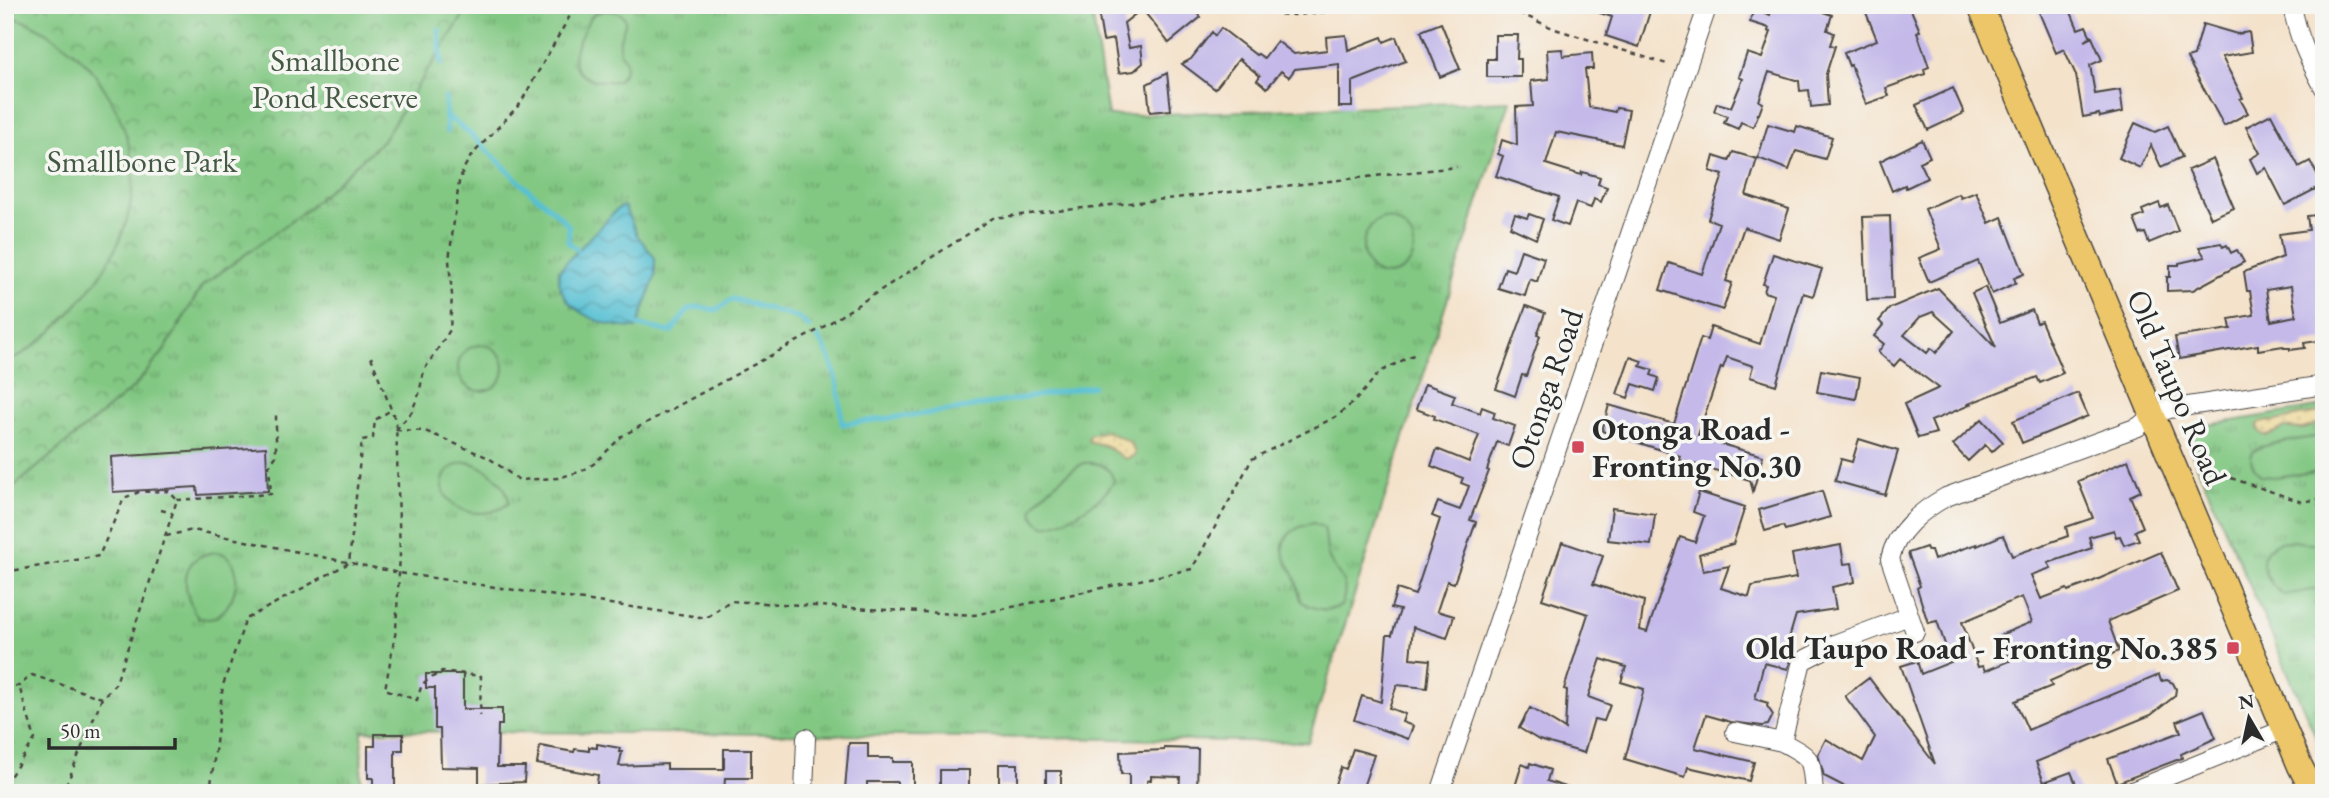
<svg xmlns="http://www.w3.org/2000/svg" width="2329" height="798" font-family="'EB Garamond',serif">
<defs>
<pattern id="grass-tufts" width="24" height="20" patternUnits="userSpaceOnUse" patternTransform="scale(1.75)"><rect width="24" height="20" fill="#82c883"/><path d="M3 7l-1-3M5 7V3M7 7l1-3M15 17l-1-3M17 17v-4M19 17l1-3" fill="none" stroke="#6ba36b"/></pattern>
<pattern id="sand-dots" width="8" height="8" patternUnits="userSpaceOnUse" patternTransform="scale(1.75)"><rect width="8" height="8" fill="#eeda9e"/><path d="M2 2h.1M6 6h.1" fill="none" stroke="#cb8" stroke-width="1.8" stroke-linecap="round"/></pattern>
<pattern id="park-crowns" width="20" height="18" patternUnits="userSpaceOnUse" patternTransform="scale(1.75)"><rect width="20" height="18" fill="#82c883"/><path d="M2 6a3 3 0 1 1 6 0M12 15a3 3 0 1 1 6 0" fill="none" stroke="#6ba36b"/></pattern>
<pattern id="water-waves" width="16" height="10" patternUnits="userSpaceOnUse" patternTransform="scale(1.75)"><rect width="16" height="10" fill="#57c0d3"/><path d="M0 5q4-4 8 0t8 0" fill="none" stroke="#489cab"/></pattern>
</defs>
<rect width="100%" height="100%" fill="#f6f6f2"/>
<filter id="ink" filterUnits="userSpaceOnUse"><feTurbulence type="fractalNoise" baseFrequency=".0143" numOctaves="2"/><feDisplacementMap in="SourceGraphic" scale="14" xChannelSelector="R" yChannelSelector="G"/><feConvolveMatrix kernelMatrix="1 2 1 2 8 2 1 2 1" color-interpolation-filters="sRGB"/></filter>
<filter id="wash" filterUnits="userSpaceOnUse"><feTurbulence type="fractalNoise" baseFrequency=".00686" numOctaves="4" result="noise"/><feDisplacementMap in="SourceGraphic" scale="28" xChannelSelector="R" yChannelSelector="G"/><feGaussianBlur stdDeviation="1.57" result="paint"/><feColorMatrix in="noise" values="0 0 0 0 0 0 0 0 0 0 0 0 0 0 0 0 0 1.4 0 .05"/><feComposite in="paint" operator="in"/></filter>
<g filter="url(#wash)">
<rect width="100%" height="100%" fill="#f4e2ca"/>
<path fill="url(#grass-tufts)" stroke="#567a57" stroke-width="2" d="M470,5h621l17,111 402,-15 -202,641 -529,-8 -417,-3 -1,62h-356v-305h7l122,-101 30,-36 38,-65 104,-76 76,-69z
M2324,406v349l-132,-301c-3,-14 -2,-20 10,-28z"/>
<path fill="url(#sand-dots)" stroke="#8c8264" stroke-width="2" d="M2324,411v11c-8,1 -14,6 -22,7 -6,0 -12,-2 -17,-1 -11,3 -23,15 -28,-2l3,-4 15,-1z
M1106,431l24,11 5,10 -1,4 -9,3 -19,-13 -18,-5 1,-6z"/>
<path fill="url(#park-crowns)" stroke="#567a57" stroke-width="2" d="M5,5h465l-88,136 -76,69 -104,76 -38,65 -30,36 -122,101h-7z"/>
<path fill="#82c883" stroke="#567a57" stroke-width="2" d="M608,10c31,5 11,19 11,36 0,7 4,11 7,16l-2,11 -7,8c-34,2 -54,-10 -36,-45 3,-6 6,-15 11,-20 4,-4 10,-5 16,-6z
M5,16c29,4 71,34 88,56 62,82 48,162 -18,235 -20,23 -42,44 -70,56z
M1383,218c23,1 41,26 25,47 -11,13 -33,14 -41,-2 -9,-17 -2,-39 16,-45z
M458 368a23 23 0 1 1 46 0a23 23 0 1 1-46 0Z
M2324,436v35l-50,6 -13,-1c-27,-28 7,-32 29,-35 11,-2 23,-4 34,-5z
M466,462c19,3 42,21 43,41 -8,7 -16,9 -26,10 -43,2 -56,-44 -17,-51z
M1084,463c15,-1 26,3 30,18 -10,19 -49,43 -70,45l-7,-5 -5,-10c4,-14 38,-41 52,-48z
M1313,523l11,5c2,8 2,16 3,24 5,24 26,24 14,54 -15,6 -25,4 -39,-4 -4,-9 -4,-18 -8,-27 -3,-7 -8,-12 -10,-20 -6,-19 14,-29 29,-32z
M2292,541l32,4v43l-40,7c-16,-10 -33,-38 -9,-51 4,-3 12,-3 17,-3z
M218,552c31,7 19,60 -8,67 -1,0 -10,-1 -12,-1 -17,-27 -21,-63 20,-66z"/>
<path fill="url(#water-waves)" stroke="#41767f" stroke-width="2" d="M624,206l13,29 18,23v19l-18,51c-34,-1 -82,-17 -78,-58l58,-61z"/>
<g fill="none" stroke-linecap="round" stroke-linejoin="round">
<path stroke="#57c0d3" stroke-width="5" d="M439,30l2,34
M445,98l2,34
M446,116c30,19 52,46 78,70 15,13 33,25 45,41l-1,15 9,7
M638,325l33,7 18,-23 11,-2 16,3 17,-11 66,19 10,9
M817,337c20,25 23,55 25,87l113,-14 138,-24"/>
</g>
<g id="blocks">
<path fill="#c4b9e9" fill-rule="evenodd" d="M1097,5h94l10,12 -32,26 -27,-34 -18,14 5,25 12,-2 2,17 -9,8 -15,2 -5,-34 -11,2z
M1585,5h67l-13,42 -33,-11 6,-19 -27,-9z
M1773,5h49l-2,6 12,4 -5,15 7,3 -4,12 5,1 -9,28 2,31 -17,2 -2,-17 -9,1 -1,-10 -30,-9 -10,29 4,2 -4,11h-3l2,1 -5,12 -12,-5 -3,7 -14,-6 3,-7 -13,-5 3,-8 14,4 12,-28 -4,-2 8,-24 15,5 9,-26 -3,-1 1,-3 -19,-6 4,-13 16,6z
M1863,5h46l11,26 -3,1 12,35 -5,2 1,5 -39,14 3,8 -23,8 -15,-39 -2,1 -5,-13 33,-13z
M2036,5h32l10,24 8,-3 5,11 -7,4 8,-4 10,23 -12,5 5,29 25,-4 3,22 -23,5 -1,-3 -16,3 -7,-42 -12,-26 -8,4z
M1441,23l19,46 -20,8 -19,-46z
M2203,24l34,10 12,-2 3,20 -30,5 21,41 -3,1 8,14 -24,13 -37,-68 7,-2z
M1221,28l35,27 2,-1 6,4 13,-17 17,13 33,-4 -1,-13 20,-2 2,15 34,-13 2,5 12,-5 10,24 -54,21v25h-13v-43l-44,5 -6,8 -8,-6 -14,17 -10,-8 3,-4 -21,-17 -24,30 -33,-25 9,-5 21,-27 3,4z
M1495,35h23l-1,24h4v18h-34v-18h8z
M1562,49l1,7 29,-3 1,16h-8l4,38 26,5 1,-4 13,2 -7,35 -66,-13 -10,32 35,11 1,-3 18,5 -2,7 9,3 -6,15 -7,-3 -3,9 -15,-5 -8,23 -17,-6 8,-23 -63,-21 7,-20 -5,-2 4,-14 15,5 -1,-38 17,-1 -2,-25 18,-2 -2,-29z
M1167,73l4,37 -21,2 -3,-28z
M1953,88l11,25 -36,17 -12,-25z
M2271,114l28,53 11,-6 13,24 -38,20 -19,-37 -9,5 -7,-14 10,-6 -14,-26z
M2135,123l20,9 13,-6 14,31 -21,10 -10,-22 -11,23 -21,-10z
M1768,124l27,8 2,-6 35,11 -7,22 -29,-8 -7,19 -31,-12z
M1922,140l8,17 -11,5 8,16 -21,10 -1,-3 -13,6 -12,-30z
M1733,152l24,7 -11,36 43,14 -10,30 -35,-12 -18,54 6,2 -9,27 -63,-20 9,-27 33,11 17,-51 -11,-4 15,-44 -13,-4 4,-15 15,5z
M2213,159l21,49 -23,10 -23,-48z
M1976,192l13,31 13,-6 22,57 -10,4 2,5 -24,11 -14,-33 -49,21 -10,-24 22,-9 -16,-40 34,-15 2,4z
M2159,203l2,5 7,-3 10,26 -29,12 -4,-10 -5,1 -6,-15 10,-4 -2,-5z
M1515,214l12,4 2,-4 14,5 -7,20 -26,-12z
M2324,214v126l-20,3 1,5 -15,2v-2h-6l-1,-2 -25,4v-5l-79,14 -4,-22 56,-8 -2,-10 25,-4 -4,-24h-3l-3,-19 39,-15 -4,-23 30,-4 -2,-14zM2291,286l5,30 -25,5 -5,-31z
M1890,216l3,83 -26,1 -4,-83z
M2221,243l2,4 4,-2 4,8 6,-3 7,12 -51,28 -26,1v-14h3v-12h9v-2l26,-6 -6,-10z
M1521,250l23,8 -7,24 -7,-3 -5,17 -27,-8 7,-20 9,3z
M1773,254l49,15 -9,27 -10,-3 -27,92 -26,-8 3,-11 -26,-9 -4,11 -2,-1 -23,68 10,3 -1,2 56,16 -10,35 -3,-11 -71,-20 1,-4 -78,-25 7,-26 65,19 24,-77 3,-9 6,2 4,-13 49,17 14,-49 -10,-3 2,-7 -3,-1z
M1985,287l15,36 32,-13 5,13 4,-2 22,52 -23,10 -3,-6 -69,27 2,1 -39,16 5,12 -18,5 -14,-34 35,-16 -39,-29 -6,7 -16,-14 6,-8 -10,-8 9,-11 -4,-4 11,-13 48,-20 58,60 -24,-55zM1933,312l21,19 -18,22 -5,-5 -4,5 -23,-18 16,-18z
M1526,306l19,7 -8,22 3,1 -14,40 -4,-1 -7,21 -19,-7z
M1630,357l12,4 -2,5 13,4 -2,5 8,3 -4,13 -22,-7 -5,14 -11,-4z
M1821,370l39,7 -4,22 -39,-7z
M1425,384l30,11 -3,8 28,10 2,-6 13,5 -2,6 22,8 -7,20 -11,-4 -10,28 2,1 -19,49 6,2 -22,61 -7,-2 -10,30 17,5 -7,22 -34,-11 -3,31 20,2 -3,28 -30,-3 -8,23 16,6 -3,8 11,4 -5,13 -54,-19 8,-24 19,6 6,-67h5l8,-25 -9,-2 6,-19 18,6 25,-76 -8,-3 6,-14 22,8 9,-24 -8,-3 2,-5 -32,-12 6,-17 32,13 10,-27 -45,-16 1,-3 -19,-7z
M2078,393l10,23 -66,27 -9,-22z
M1982,419l21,23 -11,10 -7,-7 -17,16 -15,-16z
M1859,439l39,12 -13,44 -50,-14 6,-22 11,3z
M266,447l2,44 -70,4 -1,-8 -84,5 -2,-35z
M2128,460l13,31 -11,5 13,31 -8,4 4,9 -15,5 -4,-9 -4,1 -2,-7 -25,7 3,11 -44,15 3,5 -20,7 10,24 26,-10 1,2 19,-7 74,-32 17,39 -70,30 11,30 -69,30 2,5 -37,15 13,29 131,-55 2,6 6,-1 6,3 3,6 -1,7 -24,19 -115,47 8,20 27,-10 9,21h-223l-33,-17 -6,-22 8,-15 37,22 12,-24 -30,-41 24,-18 66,86 -34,-98 16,-5 4,13 30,-12 -14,-41 -9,2 -11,-35 3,-2 -12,-33 18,-6 2,4h3l3,9 28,-11 15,-5v2l26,-11 9,21 56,-20 -2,-9 27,-9 -15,-37zM2022,597l10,25 -32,13 10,26 -25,10 -2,-5 -5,1 -16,-45z
M1822,491l8,26 -45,13 -2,-4 -18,5 -6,-21z
M1699,492l46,15 -12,37 -34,10 4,17 26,-5 -8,22 28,9 3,-11 44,-8 -4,-24 49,-9 3,19 8,-1 3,19 -23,5 4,22 -40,6 -11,37 8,2 -5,15 -24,-6 -9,36 13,4 -1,3 6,9 -5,10 -6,1 -31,-4 -25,-7 -11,33 59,14 -5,19 -61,-14 -3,10 -60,-18 19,-70 -23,-7 5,-15 -25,-8 -13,38 22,8 -6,16 -10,-2 -10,34 -45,-13 -20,-12 11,-20 35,21 2,-39 -3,-1 24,-75 -46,-15 20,-57 41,14 -10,28 51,17 -4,29 7,2 33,-95 15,5 9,-26 -11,-4z
M1612,508l43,6 -4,31 -43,-5z
M426,674h37v35h39v16h-4l-1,42h28l-1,15 -45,2v-16l-38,-1 -1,-38h-5v-41h-9z
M2204,710l12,28 -35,16 1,4 -65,25 -9,-24 73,-27 -4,-11z
M375,734h28v16h-8v43h-22v-15h-5v-32h7z
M849,743h19v15h25v4h20v27h-16v-7h-30v7h-22z
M597,744l23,4 -1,4h3l-3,14 48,-2v5h57v-20h27v29h-26l-1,15h-118l-10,-2 2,-16 -61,-11 3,-18 34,6 1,-3 14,2v-4l8,1z
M1164,748l34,1 -1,43h-18l1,-15 -29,-1v4l-4,1v10l-18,1v-18h-8l-1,-22 44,-2z
M1353,749l21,6 -13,38h-29l9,-26 5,2z
M1530,763l20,7 -3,11 28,9 -1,3h-61l9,-29 7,3z
M999,764h19v22h-19z
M940,770h29v23h-29z
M1046,771h15v22h-15z"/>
</g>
</g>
<g filter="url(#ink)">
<use href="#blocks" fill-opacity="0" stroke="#494643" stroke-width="2"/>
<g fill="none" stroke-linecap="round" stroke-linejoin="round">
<defs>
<path id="minor" d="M2292,5c5,31 17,55 32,83
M1915,632l-25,-73c6,-28 32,-49 56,-62l192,-70 15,-12 16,-6 155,-24
M1735,732l47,10
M804,793l2,-55
M1440,793l268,-788
M1814,793c-3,-37 -1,-34 -32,-51l20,-81 35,-18 72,-27
M2127,793l158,-64"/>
<path id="highway" d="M1980,5l320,761 14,27"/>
</defs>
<use href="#minor" stroke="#494643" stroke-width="20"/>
<use href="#highway" stroke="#494643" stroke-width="27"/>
<path stroke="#494643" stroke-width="2.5" stroke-dasharray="5 5" stroke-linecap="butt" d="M1252,5l26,9 18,1 99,-10
M1457,5l12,3 6,-3
M1501,5l54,24 115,36
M371,357l25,65 4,132 -4,76 -11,59 32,11 5,-16 20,-13 39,5 -1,40
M396,430l29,1 64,27 30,22 39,-2 24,-7 13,-8 27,-27 198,-107 173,-111 464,-51
M396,430l15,-17 8,-19 5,-24 26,-40 2,-35 -3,-35 10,-78 5,-14 7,-12 49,-52 56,-99
M2186,442l4,-12 10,-7
M2231,478l71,24 22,-4
M177,500l94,-6 -2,-28 7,-10v-44
M161,510l11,3
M166,536l27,-6 206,43 307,45 24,-17 244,14 218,-46 60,-110 85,-43 17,-14 26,-30 37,-19
M5,572l94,-16 25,-58 15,-6 30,-1 8,9 -61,183 -14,15 -39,95
M5,686h14l13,-11 70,23
M5,784l30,-45 -16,-53
M210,793l13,-108 23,-66 103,-56 13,-123 11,-2 2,-18 16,-10"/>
<use href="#minor" stroke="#fff" stroke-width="18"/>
<use href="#highway" stroke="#ecc669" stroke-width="24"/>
</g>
</g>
<g fill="#d1495b" stroke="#f6f6f2" stroke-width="2.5">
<rect x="1571" y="440" width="14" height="14" rx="3.5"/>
<rect x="2226" y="641" width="14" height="14" rx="3.5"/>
</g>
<g text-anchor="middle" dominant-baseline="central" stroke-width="7" stroke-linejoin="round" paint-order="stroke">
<g font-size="32" fill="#455a45" stroke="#f6f6f2">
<text x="335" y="60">Smallbone<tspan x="335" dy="37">Pond Reserve</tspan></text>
<text x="142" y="161">Smallbone Park</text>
</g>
<g font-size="32" fill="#2b2b2b" stroke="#f6f6f2">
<text transform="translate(2177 387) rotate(67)">Old Taupo Road</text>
<text transform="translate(1546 389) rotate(-71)">Otonga Road</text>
</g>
<g font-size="32" font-weight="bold" fill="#2b2b2b" stroke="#f6f6f2" text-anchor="start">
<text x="1592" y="429">Otonga Road -<tspan x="1592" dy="37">Fronting No.30</tspan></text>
<text x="2219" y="648" text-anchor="end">Old Taupo Road - Fronting No.385</text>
</g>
</g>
<rect width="2329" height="798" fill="none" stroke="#f6f6f2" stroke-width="28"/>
<g transform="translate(2249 718) rotate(351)" stroke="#f6f6f2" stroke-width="5" paint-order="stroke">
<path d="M0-5L12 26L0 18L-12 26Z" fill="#2b2b2b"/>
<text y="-10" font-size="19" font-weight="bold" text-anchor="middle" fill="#2b2b2b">N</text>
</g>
<path d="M49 738v10h126v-10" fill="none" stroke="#2b2b2b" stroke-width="3.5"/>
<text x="60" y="738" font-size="21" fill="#2b2b2b" stroke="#f6f6f2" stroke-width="5" paint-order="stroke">50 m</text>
</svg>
